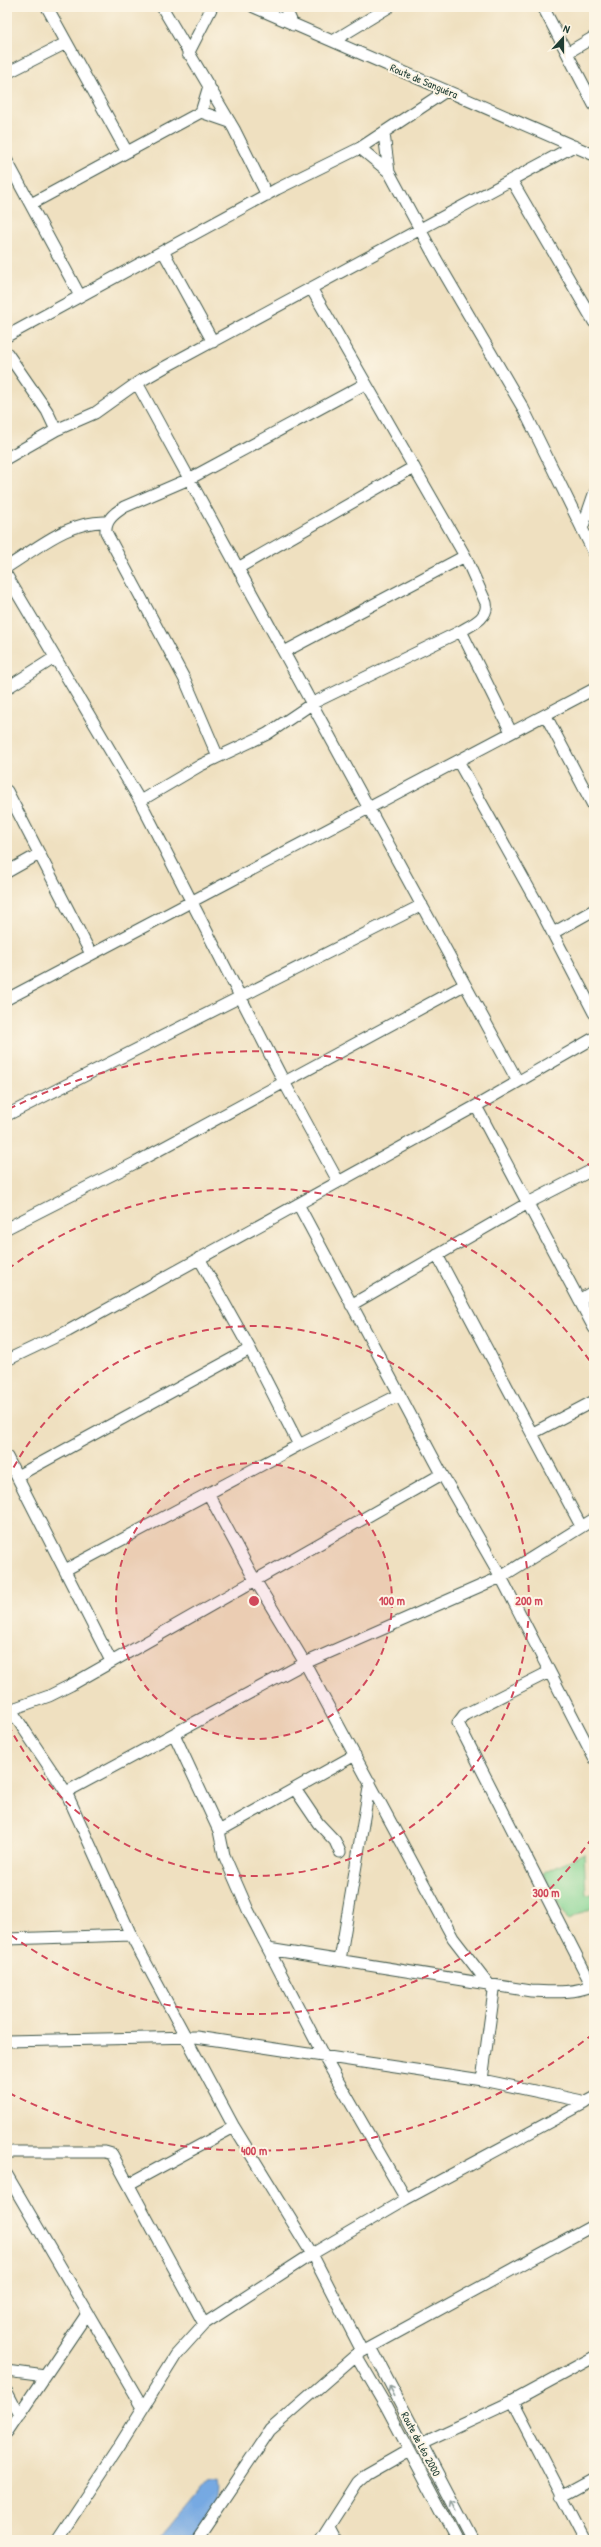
<svg xmlns="http://www.w3.org/2000/svg" width="601" height="2547" font-family="'Patrick Hand',sans-serif">
<rect width="100%" height="100%" fill="#fcf5e5"/>
<filter id="ink" filterUnits="userSpaceOnUse"><feTurbulence type="fractalNoise" baseFrequency=".025" numOctaves="2"/><feDisplacementMap in="SourceGraphic" scale="8" xChannelSelector="R" yChannelSelector="G"/><feConvolveMatrix kernelMatrix="1 2 1 2 8 2 1 2 1" color-interpolation-filters="sRGB"/></filter>
<filter id="wash" filterUnits="userSpaceOnUse"><feTurbulence type="fractalNoise" baseFrequency=".012" numOctaves="4" result="noise"/><feDisplacementMap in="SourceGraphic" scale="16" xChannelSelector="R" yChannelSelector="G"/><feGaussianBlur stdDeviation="0.9" result="paint"/><feColorMatrix in="noise" values="0 0 0 0 0 0 0 0 0 0 0 0 0 0 0 0 0 1.4 0 .05"/><feComposite in="paint" operator="in"/></filter>
<g filter="url(#wash)">
<rect width="100%" height="100%" fill="#efe0c0"/>
<path fill="#88d695" stroke="#548a64" d="M584,1853l2,41 3,1 5,-2v14l-26,13 -25,-46z"/>
<path fill="#76a9e2" stroke="#4a738b" d="M218,2479c4,22 -7,42 -17,61h-41l49,-59z"/>
</g>
<g filter="url(#ink)">
<g fill="none" stroke-linecap="round" stroke-linejoin="round">
<defs>
<path id="minor" d="M47,7l80,145
M162,7l72,122 33,66
M254,7l340,148
M285,7l8,18
M543,7l51,98
M333,41l56,-34
M567,53l27,-16
M188,54l24,-47
M7,73l59,-30
M201,112l29,10
M384,134l5,38 47,87 87,149 71,145
M360,148l29,24
M7,161l73,135
M512,181l82,141
M31,204l170,-92 8,-26
M163,251l50,91
M7,336l270,-147 83,-41 86,-57
M7,353l40,58 9,19
M137,383l380,697
M7,458l49,-28 39,-17 42,-30 28,-16 409,-221
M582,529l12,-35
M7,567c32,-20 62,-47 101,-45
M238,568l176,-101
M7,576l133,225 144,281 54,99
M461,631l50,101
M284,652l181,-96
M7,688l47,-30
M546,716l48,91
M218,757l-33,-77 -79,-148c-1,-12 9,-19 18,-25l65,-28 176,-95
M458,761l79,142 57,110
M7,791l84,163
M140,801l61,-36 66,-31 46,-31 148,-72c10,-6 28,-13 25,-28l-21,-47 -154,-268
M7,872l32,-18
M553,933l41,-23
M7,999l587,-310
M476,1106l118,222
M7,1115l415,-210
M298,1204l144,270 59,103 93,181
M7,1228l128,-65 329,-178
M437,1255l144,271
M199,1258l51,91 49,96
M579,1300l15,-9
M351,1305l177,-102 66,-34
M7,1360l61,-29 408,-225 118,-68
M533,1433l61,-32
M7,1457l104,204
M17,1476l233,-127
M208,1493l43,80 54,90 148,275 41,53 -12,89
M65,1570l234,-125 100,-50
M549,1672l-85,43 -6,8 134,263
M7,1704l59,88 65,143 103,192 78,127 50,97
M7,1711l42,-15 22,-11 371,-211
M174,1734l45,97 5,24 24,55 75,145 83,144
M295,1789l23,34 17,18 5,11
M66,1792l239,-129 196,-86 93,-58
M219,1831l136,-76
M7,1939l124,-4
M268,1949l263,42c22,1 42,3 63,-6
M340,1960l30,-178
M7,2041l189,-4 286,43 105,22
M7,2152h98l7,2 92,170
M7,2175l135,231
M129,2184l105,-57
M371,2347l101,193
M356,2355l30,51 71,134
M7,2371l38,5
M7,2392l12,23
M513,2401l72,139
M7,2432l80,-118
M421,2444l92,-43 81,-44
M561,2496l33,-18
M330,2527l7,13
M57,2540l61,-92 58,-93 28,-31 108,-70 94,-55 188,-101
M196,2540l74,-110 86,-75 238,-130
M321,2540l37,-58 9,-8 42,-24"/>
</defs>
<use href="#minor" stroke="#3e5549" stroke-width="13"/>
<use href="#minor" stroke="#fff" stroke-width="11"/>
</g>
<defs><path id="oneway-shaft" d="M-6 0H5M1.5-3L5.5 0L1.5 3" fill="none" stroke-width="1.6" stroke-linecap="round" stroke-linejoin="round"/></defs>
<g stroke="#8f9e9a">
<use href="#oneway-shaft" transform="translate(392 2391) rotate(-117)"/>
<use href="#oneway-shaft" transform="translate(454 2506) rotate(-118)"/>
</g>
</g>
<circle cx="254" cy="1601" r="138" fill="#d1495b" fill-opacity=".12"/>
<g fill="none" stroke="#d1495b" stroke-width="2" stroke-dasharray="7 5">
<circle cx="254" cy="1601" r="138"/>
<path d="M8 1478A275 275 0 1 1 8 1724"/>
<path d="M592 1838A413 413 0 0 1 8 1933M8 1269A413 413 0 0 1 592 1364"/>
<path d="M593 2034A550 550 0 0 1 9 2093M9 1109A550 550 0 0 1 593 1168"/>
</g>
<g text-anchor="middle" dominant-baseline="central" stroke-width="4" stroke-linejoin="round" paint-order="stroke">
<g font-size="11" fill="#1f3d34" stroke="#fcf5e5">
<text transform="translate(424 81) rotate(23)">Route de Sanguéra</text>
<text transform="translate(421 2444) rotate(62)">Route de Léo 2000</text>
</g>
</g>
<circle cx="254" cy="1601" r="6" fill="#d1495b" stroke="#fcf5e5" stroke-width="2"/>
<g font-size="12" text-anchor="middle" font-weight="bold" fill="#d1495b" stroke="#fcf5e5" stroke-width="4" stroke-linejoin="round" paint-order="stroke">
<text x="392" y="1605">100 m</text>
<text x="529" y="1605">200 m</text>
<text x="546" y="1897">300 m</text>
<text x="254" y="2155">400 m</text>
</g>
<rect width="601" height="2547" fill="none" stroke="#fcf5e5" stroke-width="24"/>
<g transform="translate(563 38) rotate(21)" stroke="#fcf5e5" stroke-width="3" paint-order="stroke">
<path d="M0-3L7 15L0 10L-7 15Z" fill="#1f3d34"/>
<text y="-6" font-size="11" font-weight="bold" text-anchor="middle" fill="#1f3d34">N</text>
</g>
</svg>
